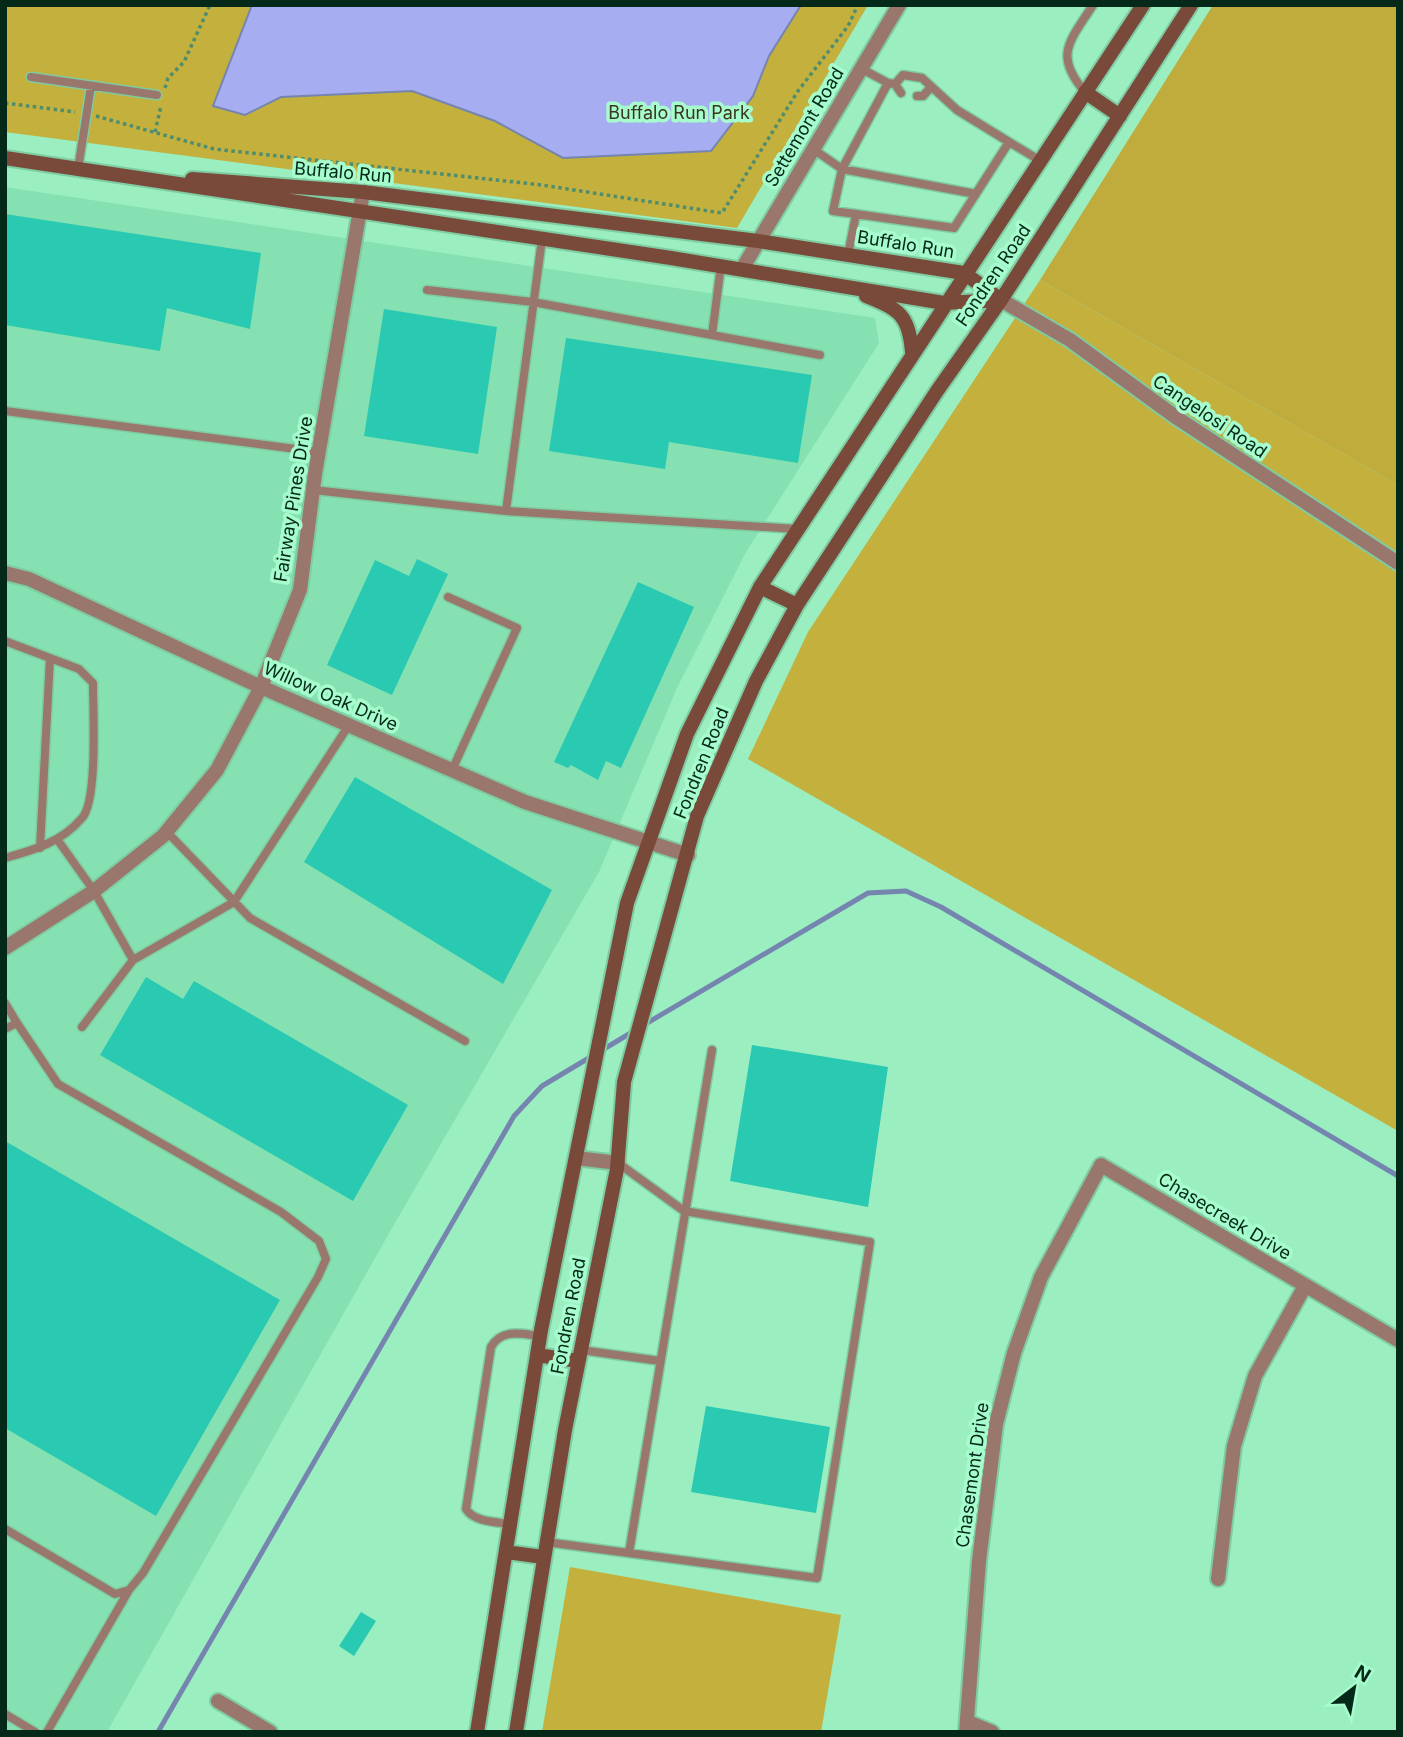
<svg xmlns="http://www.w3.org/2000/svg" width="1403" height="1737" font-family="Inter,sans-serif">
<rect width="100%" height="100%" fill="#9aeec0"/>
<path fill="#85e1b1" d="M5,187l870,131 4,25 -133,209 -69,136 -78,184 -207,356 -285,504h-102z"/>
<path fill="#c3b03d" d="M5,5h863l-131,223 -732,-96z
M1040,280l358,205v646l-650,-372 60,-127z
M570,1567l271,48 -20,117h-279z"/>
<path fill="#bfac3d" d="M1213,5h185v480l-358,-205z"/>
<path fill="#a6adf1" stroke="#7585b0" stroke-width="2" d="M252,5h549l-32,51 -16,40 -42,55 -148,7 -68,-37 -83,-30 -131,6 -36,18 -32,-9z"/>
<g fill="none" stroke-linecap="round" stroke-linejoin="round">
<path stroke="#7585b0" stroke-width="5" d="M642,1026l226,-133 38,-2 35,16 457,269
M158,1732l356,-616 28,-30 92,-55"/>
</g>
<path fill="#29cab1" d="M5,214l256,39 -11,76 -83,-21 -7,43 -155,-26z
M384,309l113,18 -19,127 -114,-18z
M566,338l246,37 -14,88 -129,-21 -4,27 -116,-18z
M417,559l31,15 -56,121 -65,-30 48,-105 34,16z
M638,582l56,25 -73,161 -15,-7 -8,19 -27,-15 -3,3 -14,-6z
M355,777l197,113 -49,94 -199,-122z
M146,977l37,22 11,-18 214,124 -55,96 -253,-146z
M752,1045l136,22 -20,140 -138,-26z
M5,1141l275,159 -124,216 -151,-88z
M706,1406l124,21 -14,86 -125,-21z
M361,1612l15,9 -22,35 -15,-10z"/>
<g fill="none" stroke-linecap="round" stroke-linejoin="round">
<defs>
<path id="lane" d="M862,69l26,14 -46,86 134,25
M31,77l126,18
M888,83l7,1 8,-9 19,3 35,32 52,32
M895,84l6,9
M1085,92c-32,-37 -15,-51 8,-87
M917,96h6l8,-9
M813,149l29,20 -9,42 23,3
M78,169l13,-83
M848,255l8,-41 98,14 55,-86 30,18
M427,290l106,12 287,53
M712,335l9,-70
M5,411l314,41
M313,490l193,21 36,-272
M506,511l291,18
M448,597l69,31 -65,142
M5,641l74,28 14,14c0,27 5,118 -11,135 -20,24 -48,32 -77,40
M167,832l83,86 215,123
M57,839l37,52 39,69
M40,848l10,-190
M5,1003l12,20 -12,6
M82,1027l51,-67 101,-58 115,-177
M581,1350l79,11
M510,1524c-14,-2 -36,-2 -44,-15l25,-162c11,-19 30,-13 49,-11
M5,1529l110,65 14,-4 14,-17 175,-296 8,-18 -7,-18 -38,-29 -223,-128 -41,-61
M546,1542l271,36 53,-336 -186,-31 -66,-48
M629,1553l83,-503
M5,1714l30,18
M47,1732l82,-142"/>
<path id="street" d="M742,269l157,-264
M1001,300l69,40 107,78 221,145
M5,573l24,6 232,108 264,115 163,53
M5,948l89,-57 69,-55 54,-66 44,-83 39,-97 15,-116 48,-282
M576,1158l42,5
M1218,1579l16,-133 21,-70 50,-90
M218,1701l52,31
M968,1722l24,10
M966,1732l13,-171 17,-137 18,-71 27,-76 60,-112 297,175"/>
<path id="secondary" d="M1085,92l35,24
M5,158l666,100 273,45 57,-3
M192,179l171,13 395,49 206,32 37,27
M866,296c33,13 43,19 46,56
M760,587l37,18
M537,1355l41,6
M506,1552l37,5
M477,1732l64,-402 86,-427 60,-169 73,-147 383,-582
M516,1732l49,-302 52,-261 7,-87 73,-266 59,-135 41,-76 140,-214 64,-91 190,-295"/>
</defs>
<use href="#lane" stroke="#7fcba2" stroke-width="11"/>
<use href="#street" stroke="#7fcba2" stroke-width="18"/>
<use href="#secondary" stroke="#7fcba2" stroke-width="18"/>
<path stroke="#508d6e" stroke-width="3.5" stroke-dasharray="3.5 3.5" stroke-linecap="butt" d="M165,88l3,-10 16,-16 26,-57
M5,103l70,9
M96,116l118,33 328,36 180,28 76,-122 50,-65 10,-21
M155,132l6,-26"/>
<use href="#lane" stroke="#9a776c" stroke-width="8"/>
<use href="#street" stroke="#9a776c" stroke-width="14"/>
<use href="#secondary" stroke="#794939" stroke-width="14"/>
</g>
<g text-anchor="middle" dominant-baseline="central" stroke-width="7" stroke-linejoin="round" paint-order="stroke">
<g font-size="18" fill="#3a361e" stroke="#a7fccd">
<text x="679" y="112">Buffalo Run Park</text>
</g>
<g font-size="18" fill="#042919" stroke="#a7fccd">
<text transform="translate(804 127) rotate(-59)">Settemont Road</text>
<text transform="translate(343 172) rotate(5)">Buffalo Run</text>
<text transform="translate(906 244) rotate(9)">Buffalo Run</text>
<text transform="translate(993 275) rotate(-56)">Fondren Road</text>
<text transform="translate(1210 416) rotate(34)">Cangelosi Road</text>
<text transform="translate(293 499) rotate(-81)">Fairway Pines Drive</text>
<text transform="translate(331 696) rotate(24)">Willow Oak Drive</text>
<text transform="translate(701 763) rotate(-68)">Fondren Road</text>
<text transform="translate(1225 1216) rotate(31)">Chasecreek Drive</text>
<text transform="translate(568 1316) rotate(-79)">Fondren Road</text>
<text transform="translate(972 1475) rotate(-82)">Chasemont Drive</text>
</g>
</g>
<rect width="1403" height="1737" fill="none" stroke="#042919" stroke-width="14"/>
<g transform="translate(1354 1688) rotate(31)" stroke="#a7fccd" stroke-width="5" paint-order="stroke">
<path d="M0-5L12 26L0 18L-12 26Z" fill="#042919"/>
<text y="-10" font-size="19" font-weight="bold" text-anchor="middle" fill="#042919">N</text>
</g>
</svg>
